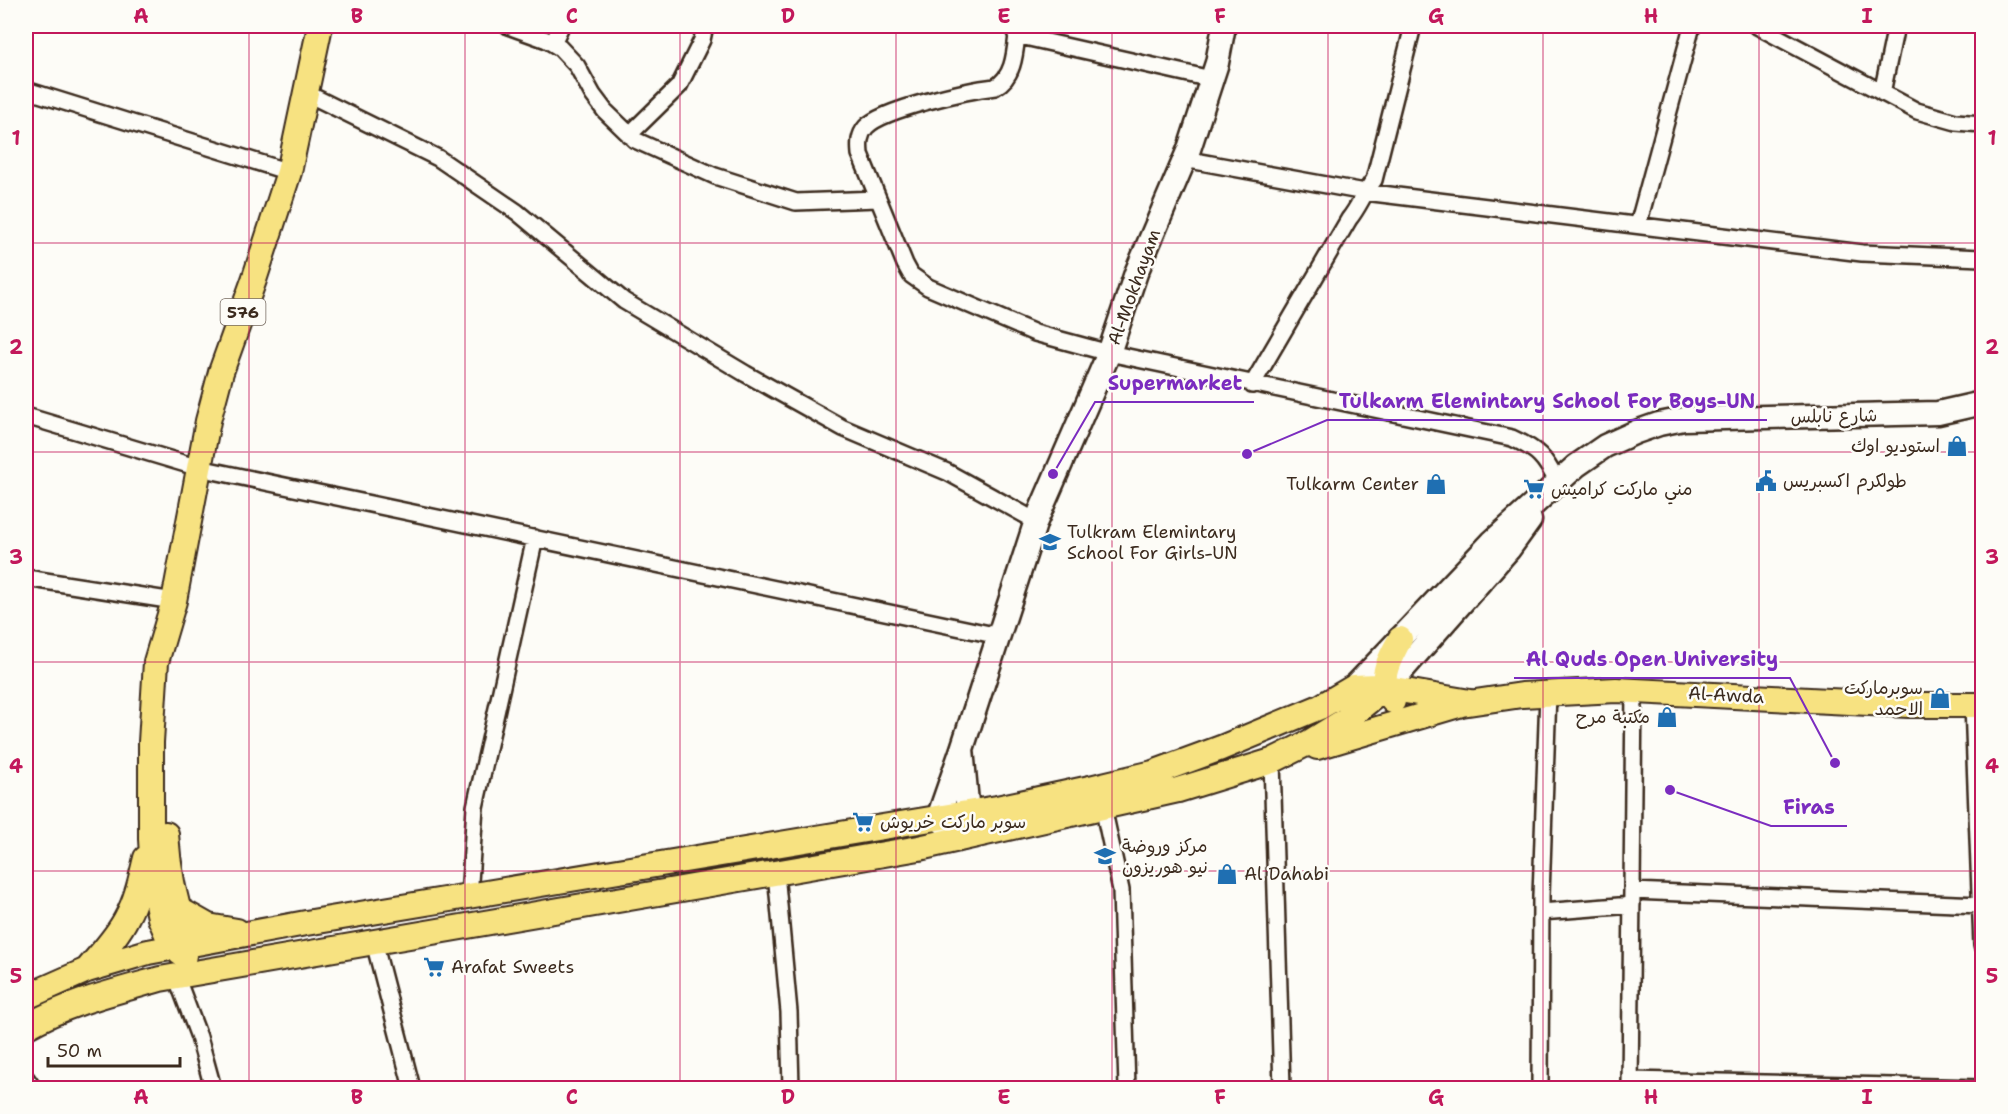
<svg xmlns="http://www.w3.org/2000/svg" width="2008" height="1114" font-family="'Shantell Sans','Playpen Sans Arabic',sans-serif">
<rect width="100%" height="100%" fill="#fdfcf7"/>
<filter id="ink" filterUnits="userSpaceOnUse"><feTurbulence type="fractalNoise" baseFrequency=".0167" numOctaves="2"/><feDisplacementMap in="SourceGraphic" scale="12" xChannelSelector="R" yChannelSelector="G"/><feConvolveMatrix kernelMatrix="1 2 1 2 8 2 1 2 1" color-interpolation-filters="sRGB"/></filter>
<g filter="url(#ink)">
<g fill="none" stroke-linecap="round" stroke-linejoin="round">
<defs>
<path id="street" d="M508,26l39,14 13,8 17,18 16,29 12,16 30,29 80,36 81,26 82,-3
M1018,26c-3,21 -2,50 -23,61 -26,3 -112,22 -129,40 -7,8 -7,17 -6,27l45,110 6,11 17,12 107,46 74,20 403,85c26,12 33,19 45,44
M1757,26l160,85 39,11 26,2
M1016,35l195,44
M553,43l8,-17
M26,90l263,82
M306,93l132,65 79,54 107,89 122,73 97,54 104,44 89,49
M1882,93l14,-67
M629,135l50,-49 23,-46 3,-14
M1184,159l181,33 350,43 147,18 120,5
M1638,225l54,-199
M1252,385l97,-166c10,-12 15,-27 25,-39l39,-154
M26,416l173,52 800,168
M26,578l148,23
M1973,705l9,241
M1272,761l10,327
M1103,807l18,83 6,198
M776,873l13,139 2,76
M1632,891l349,14
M469,897l6,-90 60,-269
M1541,912l91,-7
M374,942l38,146
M176,976l23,61 14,51
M26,1078l7,10
M1630,1080l352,8
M1540,1088l1,-192 7,-203
M1630,1088l4,-398"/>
<path id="secondary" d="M1354,687l138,-145 84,-76 29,-20 31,-14 23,-8 25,-5 254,-6 44,-10
M1385,688l13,-13 111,-126 21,-29
M962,749l6,64 -7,26 -23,-21 24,-69 74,-228 73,-168 27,-80 53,-124 28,-86 7,-37"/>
<path id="primary" d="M1393,701c-18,-21 -3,-42 7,-62
M1455,705l67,-10 94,-5 292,15h74
M1317,747l148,-44
M166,834c1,16 3,32 6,48 4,22 15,50 8,71
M178,909l30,17 29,5
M184,956l-10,-9 -8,-15 -6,-14 -6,-30 -3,-49v-97l5,-80 18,-61 34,-180 13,-49 33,-92 35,-108 31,-146
M87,970c14,-17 30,-33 40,-53 10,-18 14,-39 19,-59
M26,997l61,-27 61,-18 158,-29 691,-115 93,-20 63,-15 68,-25 99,-41 34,-20 22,-1 94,16
M26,1027c41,-24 88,-35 134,-48l759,-131 259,-58 94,-29 38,-19 34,-21 41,-33"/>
</defs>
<use href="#street" stroke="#3b2a1e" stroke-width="20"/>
<use href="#secondary" stroke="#3b2a1e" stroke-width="27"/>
<use href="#primary" stroke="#3b2a1e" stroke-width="28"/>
<use href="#street" stroke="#fdfcf7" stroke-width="15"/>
<use href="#secondary" stroke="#fdfcf7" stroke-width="22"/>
<use href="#primary" stroke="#f7e281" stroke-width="24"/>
</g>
</g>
<path fill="none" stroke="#c2185b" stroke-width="1.5" stroke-opacity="0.55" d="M249,26v1062M465,26v1062M680,26v1062M896,26v1062M1112,26v1062M1328,26v1062M1543,26v1062M1759,26v1062M26,243h1956M26,452h1956M26,662h1956M26,871h1956"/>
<defs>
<symbol id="shop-bare" viewBox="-9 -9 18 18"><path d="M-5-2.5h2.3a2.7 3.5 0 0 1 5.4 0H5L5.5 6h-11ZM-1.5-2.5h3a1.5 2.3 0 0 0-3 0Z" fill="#1f6fb2" stroke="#fdfcf7" stroke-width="2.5" paint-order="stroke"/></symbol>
<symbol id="civic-bare" viewBox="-9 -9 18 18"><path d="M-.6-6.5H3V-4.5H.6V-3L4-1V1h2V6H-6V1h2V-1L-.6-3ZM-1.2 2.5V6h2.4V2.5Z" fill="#1f6fb2" stroke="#fdfcf7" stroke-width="2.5" paint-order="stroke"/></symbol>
<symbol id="supermarket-bare" viewBox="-9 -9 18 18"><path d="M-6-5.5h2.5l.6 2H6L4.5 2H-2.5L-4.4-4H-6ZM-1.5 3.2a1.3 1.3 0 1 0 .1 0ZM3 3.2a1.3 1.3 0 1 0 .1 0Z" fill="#1f6fb2" stroke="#fdfcf7" stroke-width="2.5" paint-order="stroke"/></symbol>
<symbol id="school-bare" viewBox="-9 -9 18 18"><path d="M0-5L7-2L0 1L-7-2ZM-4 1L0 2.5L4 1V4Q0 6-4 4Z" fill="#1f6fb2" stroke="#fdfcf7" stroke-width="2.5" paint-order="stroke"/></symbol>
</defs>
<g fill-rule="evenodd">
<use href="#shop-bare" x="1942" y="431" width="30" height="30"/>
<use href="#civic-bare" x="1751" y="466" width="30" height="30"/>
<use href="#shop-bare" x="1421" y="469" width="30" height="30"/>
<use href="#supermarket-bare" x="1519" y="474" width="30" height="30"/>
<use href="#school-bare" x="1035" y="527" width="30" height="30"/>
<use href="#shop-bare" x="1925" y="683" width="30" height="30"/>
<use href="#shop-bare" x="1652" y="702" width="30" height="30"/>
<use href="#supermarket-bare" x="848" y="807" width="30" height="30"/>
<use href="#school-bare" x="1090" y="841" width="30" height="30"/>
<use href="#shop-bare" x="1212" y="859" width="30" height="30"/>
<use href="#supermarket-bare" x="419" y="952" width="30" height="30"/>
</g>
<g text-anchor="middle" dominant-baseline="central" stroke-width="5" stroke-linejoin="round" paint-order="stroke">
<rect fill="#fdfcf7" stroke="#75695f" stroke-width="1.5" x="220.5" y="299" width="45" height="26" rx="4.5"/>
<g font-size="16" font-weight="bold" fill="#3b2a1e">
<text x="243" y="312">576</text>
</g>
<g font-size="18" fill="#3b2a1e" stroke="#fdfcf7">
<text transform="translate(1134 287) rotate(-70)">Al-Mokhayam</text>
<text transform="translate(1834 416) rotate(-1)">شارع نابلس</text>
<text transform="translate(1726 695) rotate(3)">Al-Awda</text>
</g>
<g font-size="18" fill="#3b2a1e" stroke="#fdfcf7" text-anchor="start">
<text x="1940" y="446" text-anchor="end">استوديو اوك</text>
<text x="1783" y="481">طولكرم اكسبريس</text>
<text x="1419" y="484" text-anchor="end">Tulkarm Center</text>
<text x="1551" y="489">مني ماركت كراميش</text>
<text x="1067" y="532">Tulkram Elemintary<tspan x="1067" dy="21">School For Girls-UN</tspan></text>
<text x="1923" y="688" text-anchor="end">سوبرماركت<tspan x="1923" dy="21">الاحمد</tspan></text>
<text x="1650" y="717" text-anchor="end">مكتبة مرح</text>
<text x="880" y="822">سوبر ماركت خريوش</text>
<text x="1122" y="846">مركز وروضة<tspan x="1122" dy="21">نيو هوريزون</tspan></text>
<text x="1244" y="874">Al Dahabi</text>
<text x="451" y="967">Arafat Sweets</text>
</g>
</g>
<path fill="none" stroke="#7b2cbf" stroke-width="2" d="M1053 474L1095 402H1254M1247 454L1327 420H1767M1835 763L1790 678H1514M1670 790L1771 826H1847"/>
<g fill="#7b2cbf" stroke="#fdfcf7" stroke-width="2">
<circle cx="1053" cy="474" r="6"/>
<circle cx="1247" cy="454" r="6"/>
<circle cx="1835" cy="763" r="6"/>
<circle cx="1670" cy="790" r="6"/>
</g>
<g font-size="20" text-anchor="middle" font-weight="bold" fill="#7b2cbf" stroke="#fdfcf7" stroke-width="5" stroke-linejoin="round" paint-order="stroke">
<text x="1175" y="390">Supermarket</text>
<text x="1547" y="408">Tulkarm Elemintary School For Boys-UN</text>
<text x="1652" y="666">Al Quds Open University</text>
<text x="1809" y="814">Firas</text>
</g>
<rect width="2008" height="1114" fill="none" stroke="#fdfcf7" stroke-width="66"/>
<path d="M48 1057v9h132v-9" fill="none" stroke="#3b2a1e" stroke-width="3"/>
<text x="57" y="1057" font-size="18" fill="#3b2a1e" stroke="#fdfcf7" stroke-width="4.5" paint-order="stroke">50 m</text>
<rect x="33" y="33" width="1942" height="1048" fill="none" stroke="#c2185b" stroke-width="2"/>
<g font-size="20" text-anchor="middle" font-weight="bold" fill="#c2185b">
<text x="141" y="23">A</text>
<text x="357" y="23">B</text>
<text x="572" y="23">C</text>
<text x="788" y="23">D</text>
<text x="1004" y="23">E</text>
<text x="1220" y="23">F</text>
<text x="1436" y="23">G</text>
<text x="1651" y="23">H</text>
<text x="1867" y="23">I</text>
<text x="16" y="145">1</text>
<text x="1992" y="145">1</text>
<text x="16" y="354">2</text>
<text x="1992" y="354">2</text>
<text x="16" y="564">3</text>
<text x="1992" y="564">3</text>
<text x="16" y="773">4</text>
<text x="1992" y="773">4</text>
<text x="16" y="983">5</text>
<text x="1992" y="983">5</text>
<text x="141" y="1104">A</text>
<text x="357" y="1104">B</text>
<text x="572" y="1104">C</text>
<text x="788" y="1104">D</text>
<text x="1004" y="1104">E</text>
<text x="1220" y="1104">F</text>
<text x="1436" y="1104">G</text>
<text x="1651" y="1104">H</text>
<text x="1867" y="1104">I</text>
</g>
</svg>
